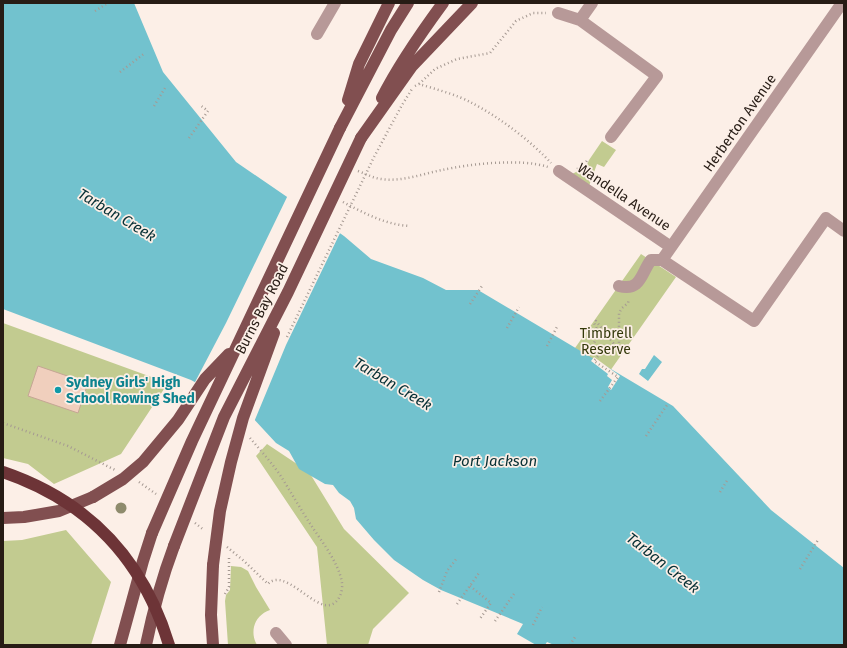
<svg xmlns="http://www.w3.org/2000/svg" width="847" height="648" font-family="'Fira Sans',sans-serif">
<rect width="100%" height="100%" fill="#fcefe7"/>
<path fill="#c2cb90" d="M602,141l14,9 -12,17 -7,-3 -8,22 -17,-12 14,-7 3,-7z
M641,254l35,23 -66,94 -35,-23z
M3,323l165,60 -47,71 -67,30 -26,-20 -25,-6z
M267,444l42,28 35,57 65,64 -36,36 -5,16h-41l-10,-98 -61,-91z
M66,530l45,52 -20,63h-88v-104l19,-1z
M231,566l10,1 7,4 8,16 14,23c-15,5 -21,21 -13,35h-29l-3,-44 1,-6 4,-5z"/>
<path fill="#72c2ce" d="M3,3h131l29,69 73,90 108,74 27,23 52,19 23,12h32l195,116 98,104 73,58v77h-290l-7,-3 -2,3h-9l-19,-11 6,-10 -82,-34 -18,-10 -29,-20 -20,-20 -18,-21 -2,-11 -4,-7 -11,-8 -6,-8 -8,-1 -26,-15 -10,-18 -13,-8 -24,-26 -37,-24 -24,-13 -188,-71z
M654,355l8,7 -14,19 -9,-7 3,-5h3z"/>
<path fill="#fcefe7" d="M288,195l53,36 -55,114 -32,77 -17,-13 -43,-25 32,-61z
M594,357l26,19 -9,14 -3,-3 4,-7 -5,-4 1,-2 -17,-13z"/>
<path fill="#f0cfbd" stroke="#c5a694" d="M38,366l50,17 -10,30 -50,-17z"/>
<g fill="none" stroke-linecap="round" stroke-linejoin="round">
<path stroke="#a59992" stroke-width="2.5" stroke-dasharray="1 3" stroke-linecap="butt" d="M95,11l13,-8
M120,72l25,-19
M419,84l16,-15 22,-10 33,-6 26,-32 17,-8h13
M415,86l4,-2c16,5 39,11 53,19 27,14 59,38 79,60
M154,106l11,-18
M189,138l19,-27 -8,-6
M577,169l7,-4 4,-6
M358,171c8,3 15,7 23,8 21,3 41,-5 61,-9 27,-6 79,-12 106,-3
M343,202c21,11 43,23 67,24
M470,304l12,-18
M507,328l12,-21
M547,346l11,-21
M617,346l2,-2v-31l3,-5 6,-5 1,-4
M600,401l18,-24 -24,-16 5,-6 -8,-6 8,-16 -5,-10 2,-2 18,23 11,7
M3,423l65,23 47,24
M646,436l21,-31
M139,482l17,12
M720,492l8,-13
M195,523l9,7
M227,547l17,14 24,23c16,-17 45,25 62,21 9,-2 13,-14 12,-22 -3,-20 -20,-41 -31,-58 -10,-15 -19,-31 -29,-47 -9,-14 -21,-27 -32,-40
M800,569l18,-29
M470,586l21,17 -12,17
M439,592l8,-21 10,-13
M225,594l4,-7v-30
M457,604l22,-31
M495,621l19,-27
M533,625l9,-18
M570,645l5,-8"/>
<path stroke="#b79998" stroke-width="12" d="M558,13l22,7 77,56 -46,61
M580,20l12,-17
M317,34l18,-31
M559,171l112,76
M662,260l180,-257
M662,260l92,61 72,-103 18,13
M619,286c22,6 22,-13 32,-26h11
M276,633l10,12"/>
<path stroke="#814f50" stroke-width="12" d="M382,98c17,-34 39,-65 61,-95
M348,100l11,-36 30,-61
M340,128l51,-98 17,-27
M361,138l51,-72 60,-63
M3,518l21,-1 35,-6 34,-14
M120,645l23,-84 9,-28
M146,645c7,-34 16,-67 28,-99
M213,645l-2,-30 2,-50"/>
<path stroke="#a59992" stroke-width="2.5" stroke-dasharray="1 3" stroke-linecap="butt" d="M287,337l87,-180 28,-52 10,-16"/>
<path stroke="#814f50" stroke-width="12" d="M93,497l30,-18 20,-17 35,-42 27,-41 24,-25
M152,533l40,-92 148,-313
M174,546l50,-129 64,-125 73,-154
M213,565l7,-54 11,-49 12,-44 31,-85"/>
<path stroke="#6d3437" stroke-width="12" d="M3,472c85,29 140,87 166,173"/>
</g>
<circle fill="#8e8b6d" cx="121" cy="508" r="5.5"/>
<circle fill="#0f9aa8" stroke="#fcefe7" stroke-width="1.5" cx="58" cy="390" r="4"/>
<g text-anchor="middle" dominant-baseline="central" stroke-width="3.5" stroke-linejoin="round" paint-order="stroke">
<g font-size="14" fill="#271c15" stroke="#fcefe7">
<text transform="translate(740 123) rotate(-55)">Herberton Avenue</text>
<text transform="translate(624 197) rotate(34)">Wandella Avenue</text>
<text transform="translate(262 309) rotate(-63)">Burns Bay Road</text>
</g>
<g font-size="14" fill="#34390a" stroke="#fcefe7">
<text x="606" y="333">Timbrell<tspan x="606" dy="16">Reserve</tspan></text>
</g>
<g font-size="14" font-weight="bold" fill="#0d838f" stroke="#fcefe7" text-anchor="start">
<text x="66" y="382">Sydney Girls' High<tspan x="66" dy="16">School Rowing Shed</tspan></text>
</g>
<g font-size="15" font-style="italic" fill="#073035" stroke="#fcefe7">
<text transform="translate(117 215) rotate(31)">Tarban Creek</text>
<text transform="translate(393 384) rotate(31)">Tarban Creek</text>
<text x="495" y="461">Port Jackson</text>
<text transform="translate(663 563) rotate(38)">Tarban Creek</text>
</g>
</g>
<rect width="847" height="648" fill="none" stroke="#271c15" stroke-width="8"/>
</svg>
